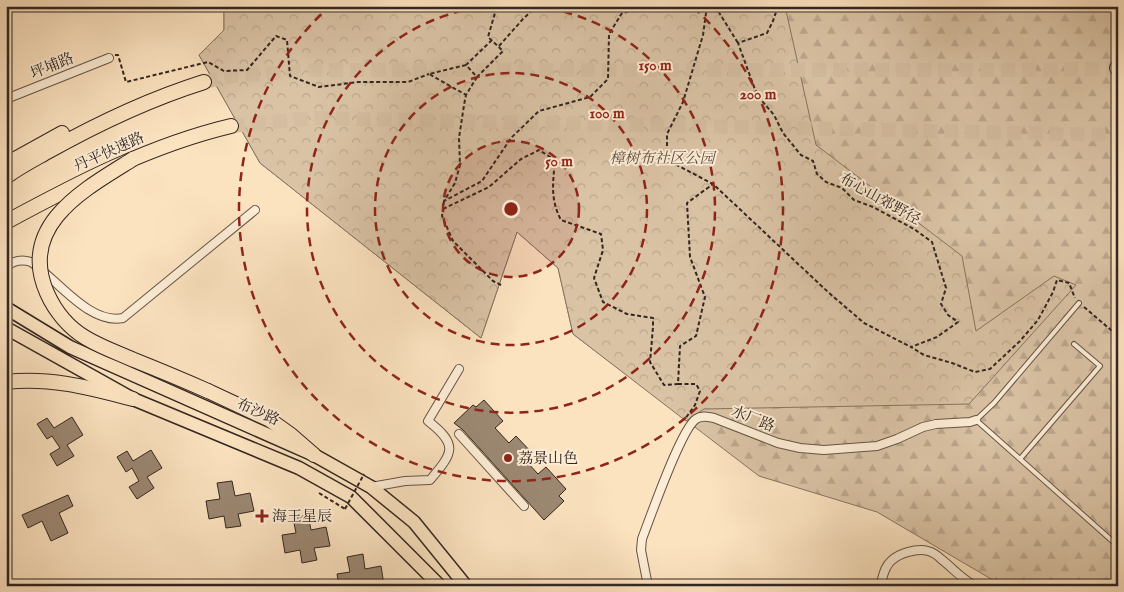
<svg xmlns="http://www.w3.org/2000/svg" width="1124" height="592" font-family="'IM FELL English','Noto Serif SC',serif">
<defs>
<pattern id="forest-firs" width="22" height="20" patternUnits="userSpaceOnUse" patternTransform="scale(1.25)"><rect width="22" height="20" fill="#dac3a5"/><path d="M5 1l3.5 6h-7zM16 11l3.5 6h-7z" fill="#bca78e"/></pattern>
<pattern id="park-crowns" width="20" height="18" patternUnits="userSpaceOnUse" patternTransform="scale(1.25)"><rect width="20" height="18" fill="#dac3a5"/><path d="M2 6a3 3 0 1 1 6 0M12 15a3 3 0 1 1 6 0" fill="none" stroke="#bca78e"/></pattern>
</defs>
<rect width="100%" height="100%" fill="#fce3c0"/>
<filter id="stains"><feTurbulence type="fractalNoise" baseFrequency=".004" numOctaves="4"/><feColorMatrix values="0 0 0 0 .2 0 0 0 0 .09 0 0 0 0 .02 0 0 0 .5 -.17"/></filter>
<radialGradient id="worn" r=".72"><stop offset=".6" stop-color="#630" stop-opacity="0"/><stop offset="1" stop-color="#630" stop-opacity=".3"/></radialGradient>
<path fill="url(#forest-firs)" stroke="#867462" d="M224,6h894v580h-115l-126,-74 -118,-36 -186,-142 -15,-66 -41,-36 -36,106 -221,-175 -61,-108 25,-25z"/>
<path fill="url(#park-crowns)" stroke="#867462" d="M224,6h561l31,139 146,111 14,75 78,-55 22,9 -107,119 -265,5 -18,12 -113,-87 -15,-66 -41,-36 -36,106 -221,-175 -61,-108 25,-25z"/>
<path fill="#9c8873" stroke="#332620" d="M484,400l19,21 -8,7 14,15 7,-7 17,18 -7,7 12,13 8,-7 20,22 -7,7 5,5 -20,19 -81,-90 -9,-7 19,-18 3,2z
M72,417l11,18 -16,10 7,11 -17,10 -7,-12 10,-6 -8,-12 -5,3 -10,-15 10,-6 7,10z
M151,450l11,18 -15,9 7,11 -17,11 -8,-12 10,-6 -7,-13 -6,4 -9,-15 10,-6 6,10z
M232,481l3,15 15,-3 4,18 -16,3 3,12 -15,2 -2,-12 -15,3 -3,-18 14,-2 -3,-16z
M68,495l5,11 -14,7 9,20 -17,8 -9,-20 -14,7 -6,-13z
M308,515l3,15 15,-3 4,19 -16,2 3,12 -15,3 -2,-13 -15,3 -3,-18 14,-2 -3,-15z
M363,554l2,15 16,-3 3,19 -45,1 -2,-12 13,-2 -3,-15z"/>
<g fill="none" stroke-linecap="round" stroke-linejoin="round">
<path stroke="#d4bda0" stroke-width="14" stroke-dasharray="14 7" stroke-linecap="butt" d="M204,82l29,-6 82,-6h736l66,-2
M231,126l84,-8 803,17"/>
<defs>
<path id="service" d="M1079,303l-85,100 -18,17 142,126
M1020,459l80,-93 -26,-22"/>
<path id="minor" d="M6,99l103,-41
M6,267c8,-7 16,-8 25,-5 25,16 58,63 92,56l132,-108
M459,434l65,72
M371,487l34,-6 25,-1c23,-27 29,-35 -2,-59l31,-52
M648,586l-7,-36 1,-11c8,-21 39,-110 54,-120 6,-4 12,-2 18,-1l64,25 22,5 24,2 53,-4 20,-7 26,-12 13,-3 34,-2 6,-2
M880,586c3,-9 4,-19 11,-25 8,-8 26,-13 37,-10 4,1 10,5 13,8 13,10 18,18 34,27"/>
<path id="primary" d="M6,308l64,39 244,108 57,32 43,35 52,64
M6,328l127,71 166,69 52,29 89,89"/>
<path id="trunk" d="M1117,68h1
M6,164l56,-31
M6,177c13,-10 29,-18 43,-26 50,-28 101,-52 155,-69
M6,222c72,-39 145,-77 225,-96
M6,382c45,-5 84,6 127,17
M208,391l62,29 21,15 23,20"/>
</defs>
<use href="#service" stroke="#655548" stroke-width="6"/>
<use href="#minor" stroke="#655548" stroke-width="10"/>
<use href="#primary" stroke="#332620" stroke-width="15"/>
<use href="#trunk" stroke="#332620" stroke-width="16"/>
<path stroke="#332620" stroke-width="2" stroke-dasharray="4 2.5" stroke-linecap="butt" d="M707,6l-4,29 -20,67 -16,32v21l6,8 40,21 115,108 36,31 47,24
M715,6l23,37
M778,6l-5,15 -6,12 -29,10 19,52 17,20 9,18 18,22 12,6 4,13 9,8 16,6 12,12 19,7 41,22 18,13 14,46 -5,16 7,11 10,7 -21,15 -26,10 13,8 28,8 23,9 15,-3 30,-28 18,-21 15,-28 4,-12 12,3 6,15
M492,40l-26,25 11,12 26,-26 -15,-14 9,-31
M499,46l24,-27 14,-13
M115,55h3l8,27 82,-20 16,9 23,-1 29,-34 11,4 3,36 29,11 39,-5h50l21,-8
M466,65l-37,9 37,21
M477,77l-11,18 -2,10 -5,33 1,27 -5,18 -11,18 38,-20 29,-43 28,-27 51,-14 18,-18 1,-45 13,-21 40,-7
M444,201l-2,15 11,25 40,40 10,5
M443,209l46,-22 32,-28 18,-9 16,10c-2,23 -5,39 6,60l40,14 2,16 -9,28 9,24 24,12 26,4v9l-3,35 14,23 14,-1 2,-38 16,-10 9,-39 -15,-40 -3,-54 26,-19
M1084,307l34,29
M678,384h18l4,7 -5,14 -10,14
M319,493l26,16"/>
<use href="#service" stroke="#fdedd6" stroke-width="4"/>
<use href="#minor" stroke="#fdedd6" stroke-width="8"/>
<use href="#primary" stroke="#fce3c0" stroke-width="12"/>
<use href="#trunk" stroke="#fce3c0" stroke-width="14"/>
<defs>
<path id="trunk-bridge" d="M133,159c-48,30 -116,66 -86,134 8,18 22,35 39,45 15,9 32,15 48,22 25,10 49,20 74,31"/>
</defs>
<use href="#trunk-bridge" stroke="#332620" stroke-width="16" stroke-linecap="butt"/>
<path stroke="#332620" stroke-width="2" stroke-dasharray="4 2.5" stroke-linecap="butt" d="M345,509l19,-35"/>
<use href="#trunk-bridge" stroke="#fce3c0" stroke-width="14"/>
</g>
<circle cx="511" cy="209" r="68" fill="#8f2418" fill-opacity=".12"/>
<g fill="none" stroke="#8f2418" stroke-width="2.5" stroke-dasharray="9 6">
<circle cx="511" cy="209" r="68"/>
<circle cx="511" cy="209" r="136"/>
<path d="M534 6A204 204 0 1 1 488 6"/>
<path d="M693 7A272 272 0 1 1 329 7"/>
</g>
<g fill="#8f2418" stroke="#fdedd6" stroke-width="2">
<circle cx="508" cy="458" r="5"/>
<path d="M259.5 508.5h5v5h5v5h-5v5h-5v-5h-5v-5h5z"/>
</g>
<g text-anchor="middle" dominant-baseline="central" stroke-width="4" stroke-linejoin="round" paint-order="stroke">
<g font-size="15" fill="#332620" stroke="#fdedd6">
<text transform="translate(52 66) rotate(-22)">坪埔路</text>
<text transform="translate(109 152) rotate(-24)">丹平快速路</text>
<text transform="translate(880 199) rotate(29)">布心山郊野径</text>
<text transform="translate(258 412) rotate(24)">布沙路</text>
<text transform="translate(753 419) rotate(22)">水厂路</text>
</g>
<g font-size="15" font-style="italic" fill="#5d4d41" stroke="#fdedd6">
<text x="662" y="158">樟树布社区公园</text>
</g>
<g font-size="15" fill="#332620" stroke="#fdedd6" text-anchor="start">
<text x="518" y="458">荔景山色</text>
<text x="272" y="516">海王星辰</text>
</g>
</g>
<circle cx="511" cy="209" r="8" fill="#8f2418" stroke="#fdedd6" stroke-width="2.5"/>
<g font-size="15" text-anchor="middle" font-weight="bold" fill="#8f2418" stroke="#fdedd6" stroke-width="4" stroke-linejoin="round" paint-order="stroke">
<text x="655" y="70">150 m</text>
<text x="758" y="99">200 m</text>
<text x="607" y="118">100 m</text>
<text x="559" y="166">50 m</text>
</g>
<rect width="1124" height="592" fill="none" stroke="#fce3c0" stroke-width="25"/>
<rect x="8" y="8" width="1109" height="577" fill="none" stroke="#332620" stroke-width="2.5"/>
<rect x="12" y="12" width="1099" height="567" fill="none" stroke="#332620"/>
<rect width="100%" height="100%" filter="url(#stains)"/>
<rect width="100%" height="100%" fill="url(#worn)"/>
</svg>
